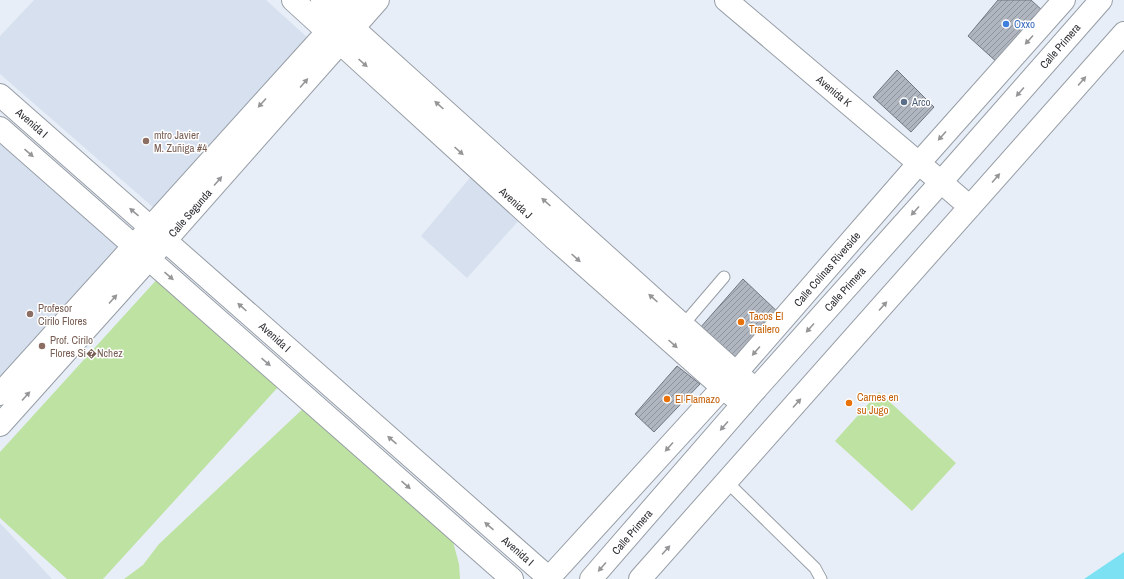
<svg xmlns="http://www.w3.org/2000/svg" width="1124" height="579" font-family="'Archivo Narrow',sans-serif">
<defs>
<pattern id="building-hatch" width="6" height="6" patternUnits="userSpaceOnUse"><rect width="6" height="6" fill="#b0b6bf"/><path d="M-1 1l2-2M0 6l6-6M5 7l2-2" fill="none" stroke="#8f949c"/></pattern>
</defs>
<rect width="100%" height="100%" fill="#e7eef7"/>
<path fill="#d6e0ef" d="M34,0h232l42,38 -154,170 -154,-134v-38z
M0,140l120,107 -120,134z
M474,173l47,45 -54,60 -46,-42z
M0,523l52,56h-52z"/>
<path fill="#bde2a1" d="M160,276l119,110 -176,193h-36l-67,-61v-66z
M879,392l77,71 -44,48 -77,-70z
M308,404l142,127 9,33 1,15h-336l19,-14 16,-21z"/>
<path fill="#7ce2f3" d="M1124,552v27h-40z"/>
<path fill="url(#building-hatch)" stroke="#70767e" d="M998,0h33l13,12 -45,52 -31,-28z
M897,70l37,37 -23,25 -38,-35z
M743,279l39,37 -43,48 -39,-36z
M677,366l23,18 -46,48 -19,-18z"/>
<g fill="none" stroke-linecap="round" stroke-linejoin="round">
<defs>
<path id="lane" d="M683,325l41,-48
M727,482l88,86 6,11"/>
<path id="street" d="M293,0l262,239 168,149 20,16
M322,0l414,373 20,16
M726,0l215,182"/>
<path id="secondary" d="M0,95l550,484
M0,128l512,451
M555,239l14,-16
M0,394l328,-363 25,-31
M0,425l149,-166 229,-259
M548,579l188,-206 183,-210 145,-163"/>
<path id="highway" d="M941,182l29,25
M591,579l165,-190 185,-207 160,-182
M640,579l484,-546"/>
</defs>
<use href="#lane" stroke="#979da5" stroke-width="13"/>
<use href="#street" stroke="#979da5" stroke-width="24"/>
<use href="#secondary" stroke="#979da5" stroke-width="24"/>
<use href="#highway" stroke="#979da5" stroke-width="24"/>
<use href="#lane" stroke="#fff" stroke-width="11"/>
<use href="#street" stroke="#fff" stroke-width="22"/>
<use href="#secondary" stroke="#fff" stroke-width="22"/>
<use href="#highway" stroke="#fff" stroke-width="22"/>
</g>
<defs><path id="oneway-solid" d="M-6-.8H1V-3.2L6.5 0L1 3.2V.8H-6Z"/></defs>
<g fill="#969698">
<use href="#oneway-solid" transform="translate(1029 40) rotate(132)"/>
<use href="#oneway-solid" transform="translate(363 63) rotate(42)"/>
<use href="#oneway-solid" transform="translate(1082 81) rotate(-49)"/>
<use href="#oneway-solid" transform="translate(304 83) rotate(-49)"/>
<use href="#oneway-solid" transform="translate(1020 92) rotate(131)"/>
<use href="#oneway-solid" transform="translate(262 103) rotate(132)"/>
<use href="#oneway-solid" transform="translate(439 105) rotate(-138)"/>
<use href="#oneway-solid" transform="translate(942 136) rotate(132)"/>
<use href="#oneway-solid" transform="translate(459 151) rotate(42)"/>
<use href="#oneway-solid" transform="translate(29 153) rotate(41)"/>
<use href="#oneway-solid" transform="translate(996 178) rotate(-49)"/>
<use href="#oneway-solid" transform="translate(218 181) rotate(-49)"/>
<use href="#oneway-solid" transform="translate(546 202) rotate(-138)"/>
<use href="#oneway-solid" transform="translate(915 211) rotate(132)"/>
<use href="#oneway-solid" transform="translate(134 212) rotate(-139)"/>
<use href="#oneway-solid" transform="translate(576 258) rotate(42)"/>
<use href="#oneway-solid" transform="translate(169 276) rotate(41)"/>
<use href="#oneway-solid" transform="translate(653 298) rotate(-138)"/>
<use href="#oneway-solid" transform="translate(113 299) rotate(-48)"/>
<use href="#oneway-solid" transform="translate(883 306) rotate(-48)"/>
<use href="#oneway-solid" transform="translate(242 307) rotate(-138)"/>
<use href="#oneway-solid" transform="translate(810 328) rotate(132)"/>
<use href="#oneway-solid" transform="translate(673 344) rotate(42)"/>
<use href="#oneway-solid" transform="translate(756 351) rotate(131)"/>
<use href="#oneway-solid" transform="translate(266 362) rotate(41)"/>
<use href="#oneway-solid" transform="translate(26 396) rotate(-48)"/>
<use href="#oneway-solid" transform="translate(797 403) rotate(-48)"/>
<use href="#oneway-solid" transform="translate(724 426) rotate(131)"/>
<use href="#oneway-solid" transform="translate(392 440) rotate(-139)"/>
<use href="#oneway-solid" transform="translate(669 447) rotate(132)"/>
<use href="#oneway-solid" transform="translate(406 485) rotate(41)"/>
<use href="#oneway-solid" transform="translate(489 526) rotate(-139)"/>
<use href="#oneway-solid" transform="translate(666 550) rotate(-48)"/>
<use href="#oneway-solid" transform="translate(602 567) rotate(131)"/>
</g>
<circle fill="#3f7fe0" stroke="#fff" stroke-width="1.5" cx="1006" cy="24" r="4"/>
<circle fill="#5c6f8a" stroke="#fff" stroke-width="1.5" cx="904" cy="102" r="4"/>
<g fill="#8d6e63" stroke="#fff" stroke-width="1.5">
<circle cx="146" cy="141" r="4"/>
<circle cx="30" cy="314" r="4"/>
<circle cx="42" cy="346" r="4"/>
</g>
<g fill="#e8710a" stroke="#fff" stroke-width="1.5">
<circle cx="741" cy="322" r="4"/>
<circle cx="667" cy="399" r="4"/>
<circle cx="849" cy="403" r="4"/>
</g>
<g text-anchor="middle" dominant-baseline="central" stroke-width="3" stroke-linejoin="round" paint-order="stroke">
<g font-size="11" fill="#366cbe" stroke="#fff" text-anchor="start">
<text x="1014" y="24">Oxxo</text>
</g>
<g font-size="11" fill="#2c2e32" stroke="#fff">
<text transform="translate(1060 46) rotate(-49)">Calle Primera</text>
<text transform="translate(834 91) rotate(40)">Avenida K</text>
<text transform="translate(32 123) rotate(41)">Avenida I</text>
<text transform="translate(516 203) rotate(42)">Avenida J</text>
<text transform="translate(190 213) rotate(-49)">Calle Segunda</text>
<text transform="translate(827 269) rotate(-49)">Calle Colinas Riverside</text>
<text transform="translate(845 289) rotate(-48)">Calle Primera</text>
<text transform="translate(275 337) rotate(42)">Avenida I</text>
<text transform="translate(632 532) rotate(-49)">Calle Primera</text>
<text transform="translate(518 551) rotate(41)">Avenida I</text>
</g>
<g font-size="11" fill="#4e5e75" stroke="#fff" text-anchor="start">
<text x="912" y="102">Arco</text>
</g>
<g font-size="11" fill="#785e54" stroke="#fff" text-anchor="start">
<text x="154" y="135">mtro Javier<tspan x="154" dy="13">M. Zuñiga #4</tspan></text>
<text x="38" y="308">Profesor<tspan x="38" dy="13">Cirilo Flores</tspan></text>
<text x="50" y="340">Prof. Cirilo<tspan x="50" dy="13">Flores Si�Nchez</tspan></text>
</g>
<g font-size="11" fill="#c56008" stroke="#fff" text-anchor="start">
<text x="749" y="316">Tacos El<tspan x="749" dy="13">Trailero</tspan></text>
<text x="857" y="397">Carnes en<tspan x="857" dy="13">su Jugo</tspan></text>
<text x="675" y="399">El Flamazo</text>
</g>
</g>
</svg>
